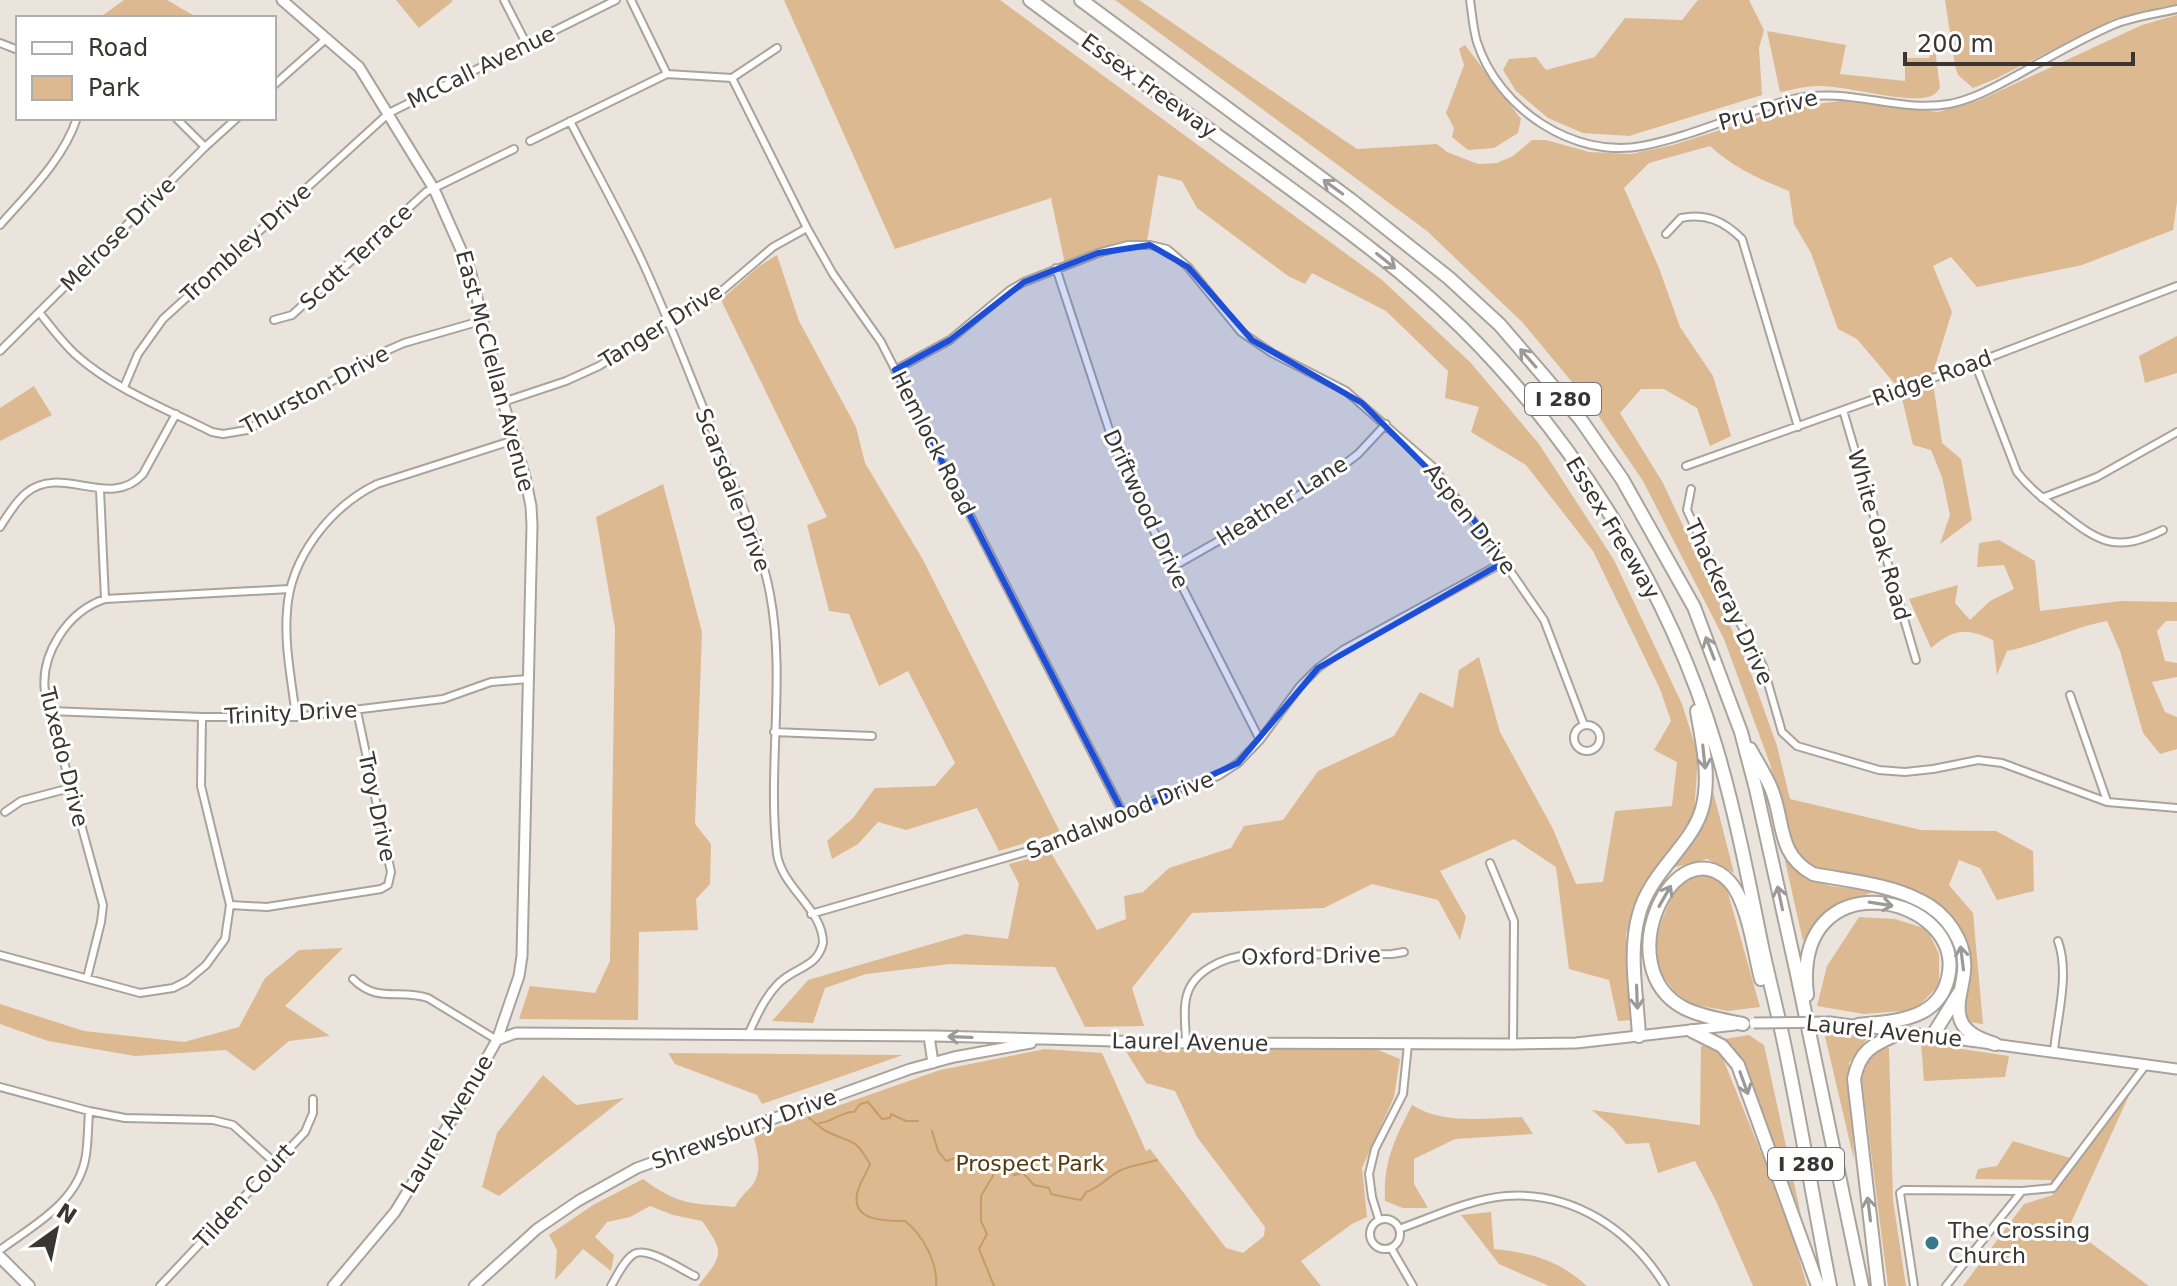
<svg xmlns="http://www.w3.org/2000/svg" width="2177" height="1286" font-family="'DejaVu Sans',sans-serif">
<rect width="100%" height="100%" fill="#ebe4dc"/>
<path fill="#dcb990" d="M124,0h43l31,18h-99z
M396,0h55l2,1 -34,27z
M784,0h216l382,280 89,83 68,81 75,116 68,144 16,51 -4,60 -51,70 -17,49 7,86 -15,1 -9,-41 -40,-11 -13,-102 -42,-28 -74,32 26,46 -6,23 -22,-40 -66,-16 -48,24 -132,5 -60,75 12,38 -59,1 -30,-60 -105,-3 -84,10 -41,14 -12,35 -41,-2 36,-41 158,-46 42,5 11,-55 -10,-20 42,-11 46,77 29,-11 -2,-23 19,-4 26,-24 62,-20 13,-22 39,-6 35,-49 76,-35 26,-44 33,16 6,-38 20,-13 21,75 52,95 24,57 27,-2 12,-71 57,-5 5,-44 -23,-12 17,-29 -11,-32 -67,-138 -67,-86 -55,-33 8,-25 -34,-9 3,-27 -62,-60 -74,-38 -7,11 -17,-8 -91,-68 -15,-27 -24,-6 -11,66 -81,28 -15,-71 -156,51z
M1115,0h24l218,149 80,-5 10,8 31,12 19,-1 16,-7 19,-16h14l43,12 42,2 42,-9 120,-38 55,-7 90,12 42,-12 162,-75 35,-10v187l-4,28 -91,35 -105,22 -26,-30 -18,9 19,46 -20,64 10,67 19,16 11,61 -32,24 10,-29 -8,-38 -11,-27 -18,-5 -13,-55 -43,-51 -19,-10 -27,-76 -17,-29 -5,-33c-30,-12 -55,-23 -79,-45l-61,17 -25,25 35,80 21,59 33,49 18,60 -21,10 -13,-38 -33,-19h-23l-21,24 43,70 84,179 30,84 13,53 131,31 75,1 37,20 1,40 -37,9 -17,-32 -21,-8 -10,25 24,28 10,111 -15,-2 -4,-4 3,-68 -24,-42 -125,-38 -27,-24 -21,-82 -46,-125 -81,-158 -52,-76 -68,-82 -96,-92z
M1698,0h51l15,30 -5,18 3,47 -133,41 -46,-3 -35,-15 -32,-27 -13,-21 6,-11 27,-2 10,13 49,-13 30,-39 57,2z
M1945,0h232v5l-63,14 -119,60 -22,9 -15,-13 -3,-9z
M1767,31l79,14 -6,29 65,7v-23h24l5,-17 6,47c-2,2 -5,7 -9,8 -21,9 -85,-11 -114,-10 -12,0 -25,4 -37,6z
M1465,45l56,74 -3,14 -24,15 -26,2 -16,-13 2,-9 -8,-15 18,-48 -5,-16z
M777,255l22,66 57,106 9,36 57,95 138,274 -61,19 -22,-43 -71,22 -28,-8 -20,22 -26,15 -5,-18 26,-23 22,-30 60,-2 20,-23 -47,-92 -29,15 -30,-72 -20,-3 -22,-86 20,-8 -106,-217 37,-33z
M2177,336v37l-32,10 -6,-27z
M34,386l18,29 -52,26v-33z
M663,484l39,148 -7,192 16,20 -1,40 -14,15 2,31 -59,2 -1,88 -119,-1 11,-33 65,7 15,-32 5,-333 -19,-111z
M1999,540l36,21 5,50 81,-10 56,1v19h-11l-9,10 8,30 12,2v14l-25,5 13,30 12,5v32l-17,5 -17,-21 -23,-82 -13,-30c-34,6 -65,23 -100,30l-10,24 -4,-35c-28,-13 -39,-11 -62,8l-22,-49 49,-14 -3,18 15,17 20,-19 24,-12 -10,-24 -27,2 2,-24z
M1713,791l21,82 -27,-14 -35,9 33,-45z
M1783,852l23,27 25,7 44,5 -48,20 -24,30z
M1697,875l15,1 14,10 34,121 -32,4 -37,-7 -16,-12 -16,-21 -5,-21 7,-28 14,-33z
M1859,917l36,2 32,10 12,25v31l-24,25 -51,4 -47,-8 10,-40z
M343,948l-58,58 45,30 -41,5 -35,30 -28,-21 -91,6 -87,-15 -48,-17v-20l84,27 100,11 55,-15 26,-49 34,-28z
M1824,1032l45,4 -20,27 5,97z
M1749,1035l15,10 37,170 -57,-151 -20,-25z
M1921,1043l88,13 -4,21 -81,4z
M1711,1045l8,4 69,170 19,67h-54l-37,-85 -21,-40 -37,12 -9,-30 -23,1 -13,-16 -21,-18 108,15 1,-79z
M1881,1047l8,1 4,152 13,86h-18l-28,-221z
M1373,1048l27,11 -6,38 -32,71 5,49 -15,7 -51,37 20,25h-623c24,-31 28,-32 4,-65l-29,-6 -23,-9 -20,11 -23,5 -12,15 19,18 -3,16 -28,-22 -28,31 2,-30 -8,-15 44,-30 50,-26c36,27 49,24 92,28 5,-9 9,-13 16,-20 12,-15 7,-33 3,-49l12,-7 174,-61 105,-21 57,4 44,98 4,-2 76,99 17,5 21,-17 1,-9 -68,-90 -22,-46 -29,-8 -21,-33z
M668,1053l235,2 -141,49 -5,-9 -82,-31z
M543,1075l33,30 48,-7 -125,98 -17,-9 15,-54z
M2136,1080l-67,147 80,59h-186l61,-82 29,-9 -2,-15 -76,-1 3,-10 19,-3 16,-25 64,19z
M1412,1105c31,20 75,13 110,12l11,17 -78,5 -41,20v25l14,24h-25l-18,-7c-2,-40 10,-62 27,-96z
M1491,1212l3,37c38,4 64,11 93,37h-38l-50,-22 -38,-49z"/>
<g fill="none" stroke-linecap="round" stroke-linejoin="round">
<path stroke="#c89b64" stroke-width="2" d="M809,1118c7,5 13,12 21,15 24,11 25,5 40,31 -4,10 -11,20 -13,30 -5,28 30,27 48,27 18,14 33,42 31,65
M819,1123c13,0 22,-12 35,-11l6,-8 8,-2 14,17 8,-1 1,-4 15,7h12
M932,1131l6,20 8,10 15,-5 20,13 18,-1 3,-4 12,11 9,-2 11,12 15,3 2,6c4,1 28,6 30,6l5,-8c13,-4 22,-15 33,-21 12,-6 26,-7 38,-11
M992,1167l2,7 -13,22v25l6,13 -8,15 15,37"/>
<defs>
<path id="street" d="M504,0l23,45
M631,0l36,74
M1470,0c2,13 3,29 7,42 21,66 96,117 165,104 52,-10 100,-34 151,-47 55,-13 105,14 156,5 26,-5 49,-19 72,-31 30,-17 60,-34 92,-48 19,-8 43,-11 64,-16
M0,43l18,7
M732,78l75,150 26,46 48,68 243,473
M274,85l53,-47
M176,118l29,29
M570,121c24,47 50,93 72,140 27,59 50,119 74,179 19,50 44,101 54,154 16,84 -3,174 7,260 5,34 46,55 46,89 -6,26 -30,24 -46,42 -13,14 -21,32 -29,50
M530,141l137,-67 65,4 45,-30
M0,225c29,-33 63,-65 77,-107
M1666,234l15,-16c25,-5 43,3 61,21l56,188
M1056,268l65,198 139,274
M39,312c12,15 23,30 37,43 38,34 90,54 136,77l11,2 24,-4 132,-76 25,-11 80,-23
M274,320l18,-5 134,-123 88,-43
M0,351l205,-204 32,-29
M1975,363l42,109c13,17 28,28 45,41 38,30 54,40 101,17
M895,370l55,-30 60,-50 14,-8 74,-29 30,-8h22l17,4 21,18 53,65 31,21 74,38 86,75 72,96 40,58 40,105
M124,387l14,-33 25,-35 226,-206 227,-113
M503,402l63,-21 33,-15 69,-45 50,-27 55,-47 34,-19
M1843,410l73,250
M1686,466l289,-103 202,-77
M1691,489l-4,21 44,96 32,60 19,66 15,14 82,24 26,2 28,-3 45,-9 24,3 105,39 70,6
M100,490l5,109
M2042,498l55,-21 80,-45
M0,527c8,-12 15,-25 26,-34 36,-30 84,18 117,-19l33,-60
M1171,568l149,-85 38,-29 28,-30
M2070,695l37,106
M50,711l152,6h94l147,-18 48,-17 37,-3
M296,717c-4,-35 -12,-71 -9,-106 3,-53 43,-104 90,-127l137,-44
M1574 738a13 13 0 1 1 26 0a13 13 0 1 1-26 0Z
M774,732l98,4
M5,812l16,-11 49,-13
M1490,863l24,58 -1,123
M230,905l37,2 114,-18 7,-4 3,-13 -34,-161
M811,914l259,-75 100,-46 48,-17 20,-13 22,-23 40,-54 18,-18 25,-18 161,-88
M0,955l140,38 33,-5 14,-7 19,-16 19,-26 5,-34 -29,-119 1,-69
M87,978l14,-56 2,-17 -58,-213c-5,-38 23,-81 60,-93l185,-10
M353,979c25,25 46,9 75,19l69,42
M1186,1043c0,-14 -3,-30 0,-44 5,-28 38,-42 63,-44l143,-1 12,-2
M2054,1051c3,-34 16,-77 4,-110
M0,1087l89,24 36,7 88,2 20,5 42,38
M2022,1191l31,-3 92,-122
M1370 1234a15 15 0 1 1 30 0a15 15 0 1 1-30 0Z
M1379,1220l-7,-23 -3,-23 6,-25 28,-55 5,-50
M1399,1229c34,-12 71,-30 107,-33 67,-5 125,34 159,90
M1391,1248l22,38
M0,1250c35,-26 79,-48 86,-95 2,-14 2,-29 3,-44
M160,1286l145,-154 8,-19v-14
M611,1286c6,-10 13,-26 23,-32 13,-8 48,16 61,22
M1914,1286l-14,-93 4,-3 118,1 -76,95"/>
<path id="secondary" d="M282,0l77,67 75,122 36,81 33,132 22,75 6,29 1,19 -10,431 -3,20 -22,64 -43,76 -59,96 -62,74
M1830,1022l347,47
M929,1036l4,27
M497,1040l19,-7 420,3 250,7 327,1 63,-1 159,-18
M474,1286l63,-57 41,-28 59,-33 273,-99 44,-12 77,-14"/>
<path id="primary" d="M0,1257l29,29"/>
<path id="highway" d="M1030,0c79,59 160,115 239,173 67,49 134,97 193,155 115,114 208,264 254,419 19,64 32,130 45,195 7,34 16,67 23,101 17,81 30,162 46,243
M1081,0l270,200 98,78 51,47 43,50 38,45 41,59 72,128 47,125 15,57 41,185 65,312
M1750,749c7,13 15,25 21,39 14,33 5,66 42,86 36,7 76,10 108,27 25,12 46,41 43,70 -1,17 -11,38 -1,54 8,11 20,15 32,19
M1807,995c-16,-140 161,-100 141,-17 -10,43 -54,43 -90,47
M1743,1024c-19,-4 -41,-7 -59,-16 -77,-41 -9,-182 45,-127 19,20 25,71 32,98
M1692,1031l30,15 16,19 80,221
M1933,1035l26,-42
M1639,1036c-2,-40 -11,-84 0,-122 11,-42 53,-69 63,-105 9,-32 0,-67 -5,-98
M1878,1286l-24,-207c6,-31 21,-35 48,-47"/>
</defs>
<use href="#street" stroke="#aaa39c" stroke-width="10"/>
<use href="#secondary" stroke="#aaa39c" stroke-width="13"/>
<use href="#primary" stroke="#aaa39c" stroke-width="14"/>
<use href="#highway" stroke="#aaa39c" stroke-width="16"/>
<use href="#street" stroke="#fff" stroke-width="6"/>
<use href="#secondary" stroke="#fff" stroke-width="9"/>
<use href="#primary" stroke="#fff" stroke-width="10"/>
<use href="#highway" stroke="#fff" stroke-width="12"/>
<defs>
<path id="secondary-bridge" d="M1754,1023l76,-1"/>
</defs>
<use href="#secondary-bridge" stroke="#aaa39c" stroke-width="13" stroke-linecap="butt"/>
<use href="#secondary-bridge" stroke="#fff" stroke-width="9"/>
</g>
<defs><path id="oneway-shaft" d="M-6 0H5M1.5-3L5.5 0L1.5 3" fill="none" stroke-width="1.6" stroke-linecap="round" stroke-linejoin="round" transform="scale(2)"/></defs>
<g stroke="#9c9a98">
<use href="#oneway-shaft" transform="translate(1333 187) rotate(-144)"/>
<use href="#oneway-shaft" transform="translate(1386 261) rotate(39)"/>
<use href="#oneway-shaft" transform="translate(1528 358) rotate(-131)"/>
<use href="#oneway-shaft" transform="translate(1710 648) rotate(-111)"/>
<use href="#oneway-shaft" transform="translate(1704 757) rotate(84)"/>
<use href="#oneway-shaft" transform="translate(1665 896) rotate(-60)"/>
<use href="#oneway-shaft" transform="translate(1780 898) rotate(-102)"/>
<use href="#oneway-shaft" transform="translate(1881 904) rotate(9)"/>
<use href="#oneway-shaft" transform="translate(1962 958) rotate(-97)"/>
<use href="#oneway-shaft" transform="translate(1637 997) rotate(88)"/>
<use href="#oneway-shaft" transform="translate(960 1037) rotate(-178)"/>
<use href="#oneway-shaft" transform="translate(1744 1083) rotate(70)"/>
<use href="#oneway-shaft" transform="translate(1869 1209) rotate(-97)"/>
</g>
<path fill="#1d4ed8" fill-opacity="0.2" stroke="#1d4ed8" stroke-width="6" stroke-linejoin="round" d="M1150,245l38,22 64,73 110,63 98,98 44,61 -186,106 -80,95 -114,52 -229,-445 55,-30 74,-58 74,-29z"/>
<circle fill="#37788b" stroke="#fff" stroke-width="3" cx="1932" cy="1243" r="8"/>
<g text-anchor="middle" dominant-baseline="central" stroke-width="6" stroke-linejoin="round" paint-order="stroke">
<g fill="#fff" stroke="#747270" stroke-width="2">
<rect x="1525" y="383" width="76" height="32" rx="6"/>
<rect x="1768" y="1148" width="76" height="32" rx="6"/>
</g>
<g font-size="20" font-weight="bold" fill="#383532">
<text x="1563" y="399">I 280</text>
<text x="1806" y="1164">I 280</text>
</g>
<g font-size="22" fill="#383532" stroke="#fff">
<text transform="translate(481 67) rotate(-26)">McCall Avenue</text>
<text transform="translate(1149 86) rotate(36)">Essex Freeway</text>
<text transform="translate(1768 110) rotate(-15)">Pru Drive</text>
<text transform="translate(118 234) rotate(-45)">Melrose Drive</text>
<text transform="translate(246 243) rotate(-42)">Trombley Drive</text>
<text transform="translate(356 257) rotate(-43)">Scott Terrace</text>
<text transform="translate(661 326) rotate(-32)">Tanger Drive</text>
<text transform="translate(495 371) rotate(75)">East McClellan Avenue</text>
<text transform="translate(1932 378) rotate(-20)">Ridge Road</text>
<text transform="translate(315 390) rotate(-28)">Thurston Drive</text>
<text transform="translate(933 443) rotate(63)">Hemlock Road</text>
<text transform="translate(733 490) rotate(69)">Scarsdale Drive</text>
<text transform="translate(1282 501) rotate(-32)">Heather Lane</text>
<text transform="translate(1146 509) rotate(65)">Driftwood Drive</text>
<text transform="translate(1470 519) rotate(52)">Aspen Drive</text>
<text transform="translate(1613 528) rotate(59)">Essex Freeway</text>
<text transform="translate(1879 535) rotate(74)">White Oak Road</text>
<text transform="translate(1729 602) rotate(65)">Thackeray Drive</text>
<text transform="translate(291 713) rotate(-3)">Trinity Drive</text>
<text transform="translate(64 757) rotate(76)">Tuxedo Drive</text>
<text transform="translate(377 807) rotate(78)">Troy Drive</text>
<text transform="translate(1120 815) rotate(-22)">Sandalwood Drive</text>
<text transform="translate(1311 956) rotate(-1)">Oxford Drive</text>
<text transform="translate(1884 1031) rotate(6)">Laurel Avenue</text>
<text transform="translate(1190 1042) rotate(1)">Laurel Avenue</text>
<text transform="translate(447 1124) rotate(-59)">Laurel Avenue</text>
<text transform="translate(744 1129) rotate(-20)">Shrewsbury Drive</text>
<text transform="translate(244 1196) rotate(-47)">Tilden Court</text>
</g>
<g font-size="22" fill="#57380c" stroke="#fff">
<text x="1030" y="1163">Prospect Park</text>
</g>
<g font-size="22" fill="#383532" stroke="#fff" text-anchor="start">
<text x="1948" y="1230">The Crossing<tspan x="1948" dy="25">Church</tspan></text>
</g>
</g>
<rect x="16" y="16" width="260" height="104" fill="#ffffff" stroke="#afaead" stroke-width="2"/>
<rect x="32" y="42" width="40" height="12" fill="#ffffff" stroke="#afaead" stroke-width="2"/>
<text x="88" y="56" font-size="24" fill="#383532">Road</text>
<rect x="32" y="76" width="40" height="24" fill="#dcb990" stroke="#afaead" stroke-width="2"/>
<text x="88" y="96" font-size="24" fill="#383532">Park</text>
<g transform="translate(56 1230) rotate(33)" stroke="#ffffff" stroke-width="6" paint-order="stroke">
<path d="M0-6L14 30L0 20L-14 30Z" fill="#383532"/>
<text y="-12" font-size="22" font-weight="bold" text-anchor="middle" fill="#383532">N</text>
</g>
<path d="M1905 52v12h228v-12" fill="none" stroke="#383532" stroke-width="4"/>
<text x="1917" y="52" font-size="24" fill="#383532" stroke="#ffffff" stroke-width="6" paint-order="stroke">200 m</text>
</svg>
